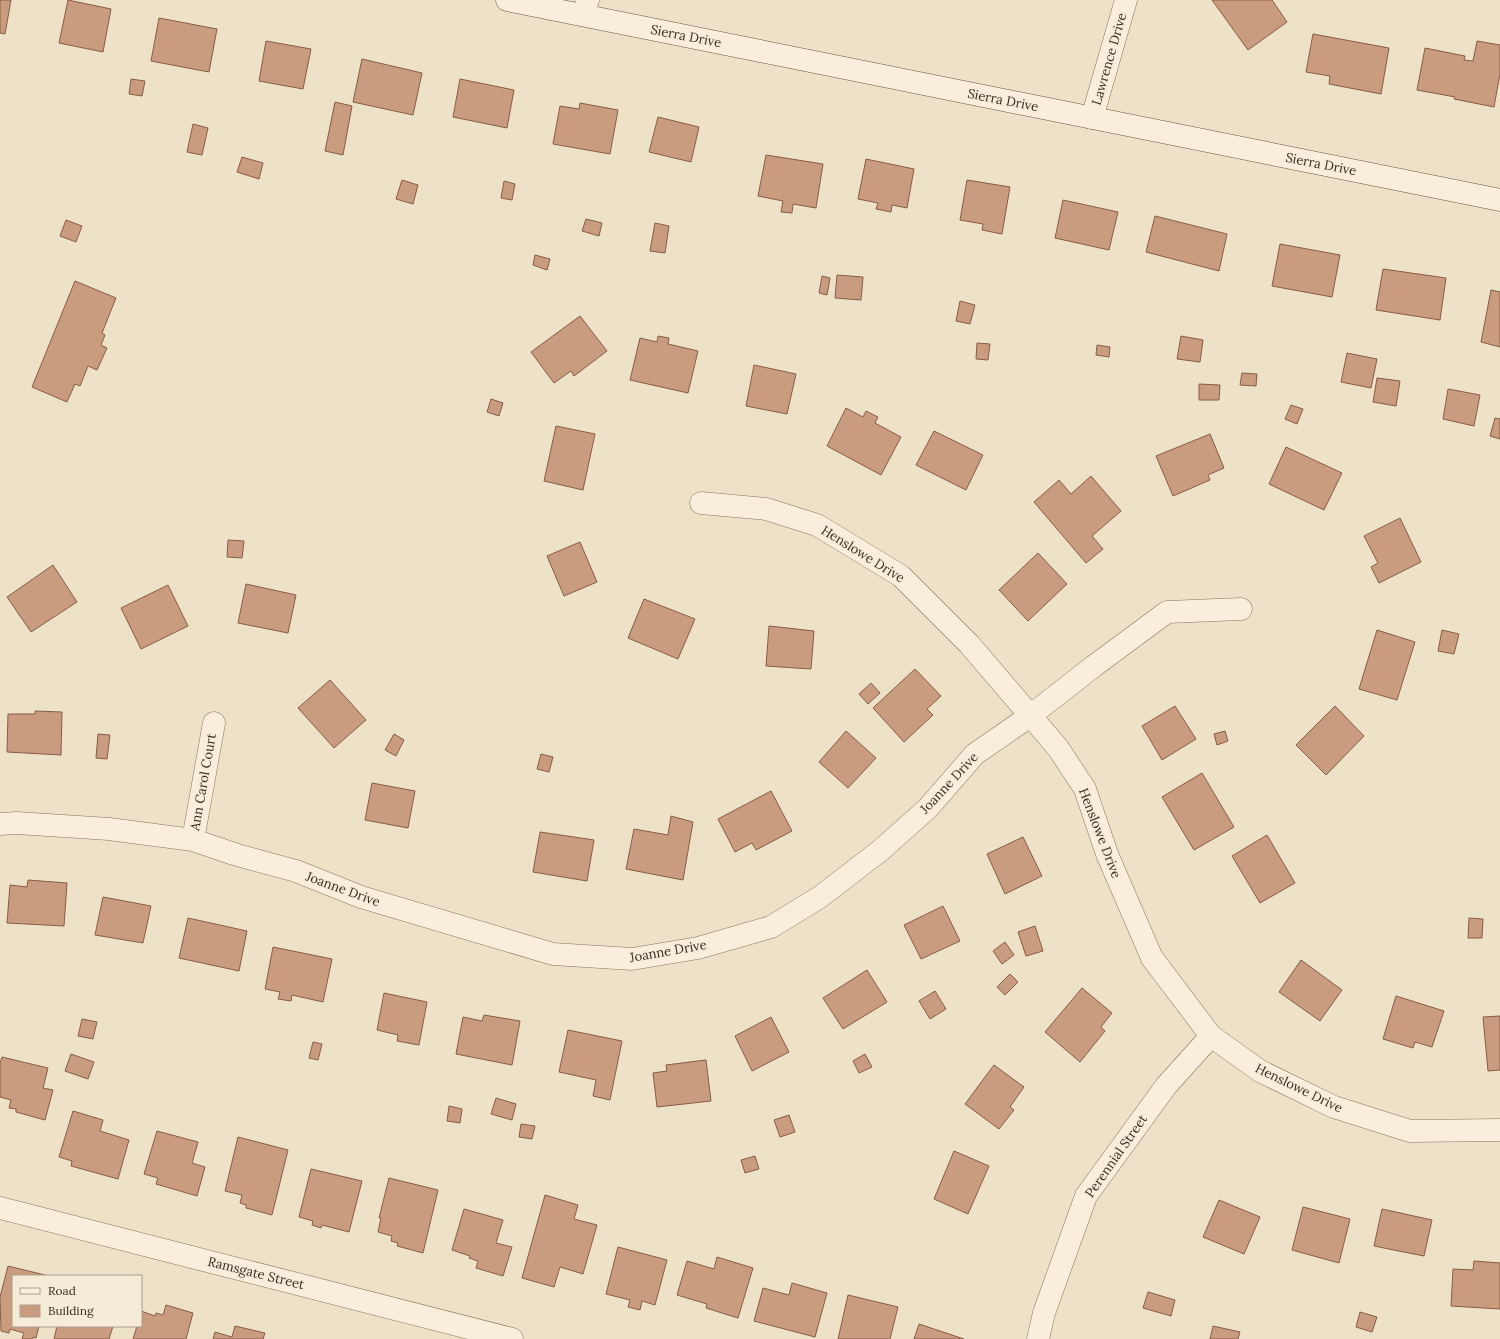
<svg xmlns="http://www.w3.org/2000/svg" width="1500" height="1339" font-family="Lora,serif">
<rect width="100%" height="100%" fill="#ede1c8"/>
<path fill="#ca9c7f" stroke="#885c44" d="M0,0h11l-6,34 -5,-1z
M68,0l43,9 -8,43 -44,-9z
M1212,0h60l15,22 -39,28z
M159,18l58,11 -8,43 -58,-11z
M1313,34l76,14 -8,46 -52,-10 1,-8 -24,-4z
M266,41l45,8 -8,40 -44,-8z
M1477,41l23,4v29l-6,33 -40,-8 1,-2 -38,-7 8,-42 40,8 -1,4 9,1z
M362,59l60,14 -9,42 -60,-13z
M131,79l14,2 -3,15 -13,-2z
M460,79l54,11 -7,38 -54,-11z
M335,102l17,4 -9,49 -18,-4z
M580,103l38,7 -8,44 -57,-10 7,-38 19,3z
M658,117l41,10 -8,35 -42,-10z
M193,124l15,4 -6,27 -15,-3z
M766,155l57,9 -7,44 -23,-4 -1,9 -11,-1 2,-11 -25,-5z
M242,157l21,6 -4,16 -22,-7z
M866,159l48,10 -7,39 -15,-3 -1,7 -15,-3 2,-6 -20,-4z
M402,180l16,5 -5,19 -17,-5z
M967,180l43,7 -8,47 -20,-4 1,-6 -23,-4z
M504,181l11,3 -3,16 -11,-2z
M1063,200l55,12 -9,38 -54,-12z
M1155,216l72,18 -8,37 -73,-19z
M586,219l16,4 -3,13 -17,-5z
M66,220l16,6 -6,16 -16,-6z
M655,223l14,3 -4,27 -15,-2z
M1280,244l60,11 -8,42 -60,-11z
M535,255l15,4 -3,11 -14,-5z
M1383,269l63,9 -6,42 -64,-10z
M837,275l26,2 -2,23 -26,-2z
M822,276l8,2 -3,17 -8,-2z
M75,281l41,17 -14,35 3,2 -4,10 6,3 -10,22 -9,-4 -8,20 -5,-2 -8,18 -35,-15z
M1491,290l9,2v55l-19,-5z
M960,301l15,4 -5,19 -14,-3z
M580,316l27,35 -33,25 -3,-5 -17,12 -23,-31z
M658,336l11,2 -1,6 30,7 -10,42 -58,-13 10,-42 17,4z
M1181,336l22,4 -3,22 -23,-3z
M977,343l13,1 -2,16 -12,-1z
M1097,345l13,2 -1,10 -13,-2z
M1347,353l30,6 -6,29 -30,-6z
M754,365l42,9 -9,40 -41,-8z
M1242,373l15,1 -1,12 -16,-1z
M1377,378l23,3 -4,25 -23,-4z
M1199,384l21,1 -1,15h-20z
M1448,389l32,6 -6,31 -31,-7z
M491,399l12,4 -4,13 -12,-4z
M1291,405l12,4 -6,15 -12,-5z
M846,408l17,9 3,-6 12,6 -3,6 26,14 -20,38 -54,-29z
M1495,418l5,1v20l-10,-3z
M556,426l39,8 -12,56 -39,-9z
M934,431l49,24 -17,35 -50,-25z
M1210,434l14,34 -16,7 2,5 -37,16 -17,-40z
M1286,447l56,26 -18,37 -55,-26z
M1091,476l30,35 -29,25 11,13 -17,14 -52,-61 25,-22 12,14z
M1400,518l21,44 -42,21 -8,-16 7,-4 -14,-27z
M228,540l16,1 -2,17 -15,-1z
M580,542l17,40 -33,14 -17,-40z
M1038,553l29,31 -39,37 -29,-31z
M53,565l24,37 -46,30 -24,-35z
M246,584l50,11 -8,38 -50,-10z
M168,585l20,41 -47,23 -20,-41z
M644,599l51,20 -17,40 -50,-21z
M769,626l45,5 -3,38 -45,-3z
M1377,630l38,12 -18,58 -38,-11z
M1442,630l17,4 -5,20 -16,-3z
M915,669l26,27 -14,13 6,6 -29,27 -31,-34z
M330,680l36,40 -32,28 -36,-40z
M871,683l9,10 -12,11 -9,-10z
M1175,706l21,33 -34,21 -20,-34z
M1335,706l29,30 -38,39 -30,-30z
M35,711l27,1 -1,43 -54,-3 1,-38h27z
M846,731l30,27 -28,30 -29,-26z
M1225,731l3,10 -11,4 -3,-11z
M98,734l12,1 -3,24 -11,-1z
M394,734l10,6 -8,16 -11,-6z
M541,754l12,3 -4,15 -12,-3z
M1202,773l32,54 -40,23 -32,-53z
M372,783l43,8 -7,37 -43,-8z
M771,791l21,40 -36,19 -4,-7 -17,9 -17,-33z
M671,816l22,6 -10,58 -57,-11 8,-40 34,6z
M540,832l54,8 -7,41 -54,-9z
M1267,835l28,48 -35,20 -28,-47z
M1023,837l19,39 -37,18 -18,-40z
M28,880l39,3 -3,43 -57,-3 3,-38 17,2z
M103,897l48,9 -8,37 -48,-8z
M943,906l17,35 -39,18 -17,-34z
M188,918l59,13 -8,40 -60,-13z
M1469,918l14,1 -1,19h-14z
M1035,926l8,25 -17,5 -8,-24z
M1005,942l9,13 -12,9 -9,-13z
M273,947l59,12 -9,43 -31,-7 -1,6 -13,-2 2,-7 -15,-3z
M1301,960l41,30 -22,31 -41,-29z
M867,970l20,32 -44,27 -20,-31z
M1010,974l8,8 -13,13 -8,-8z
M1082,988l30,25 -11,14 4,4 -25,31 -35,-30z
M935,991l11,18 -16,10 -11,-18z
M384,993l43,9 -8,43 -22,-4 1,-6 -21,-5z
M1396,996l48,15 -12,36 -17,-5 -2,6 -30,-9z
M484,1015l36,6 -8,44 -56,-11 7,-37 19,4z
M1500,1016v54l-12,1 -5,-54z
M771,1017l18,35 -37,19 -17,-35z
M82,1019l15,3 -4,17 -15,-3z
M568,1030l54,11 -12,59 -17,-4 3,-16 -37,-8z
M313,1042l9,2 -4,16 -9,-2z
M71,1054l23,8 -6,17 -23,-8z
M865,1054l7,13 -13,6 -6,-12z
M2,1057l46,11 -5,20 10,2 -8,30 -29,-8v-3l-7,-1 2,-8 -11,-3v-34z
M706,1060l5,41 -54,6 -4,-34 14,-2 -1,-6z
M994,1065l30,22 -14,20 4,3 -15,19 -34,-25z
M496,1098l20,6 -4,16 -21,-6z
M449,1106l13,3 -2,14 -13,-2z
M73,1111l30,9 -3,11 29,9 -11,39 -47,-13 1,-5 -13,-4z
M789,1115l6,17 -15,5 -6,-17z
M521,1124l14,2 -3,13 -13,-2z
M157,1131l41,11 -6,21 13,4 -8,29 -41,-12 2,-6 -14,-4z
M238,1137l50,13 -16,65 -26,-7v-3l-6,-2 2,-8 -17,-4z
M954,1151l35,15 -21,48 -34,-15z
M755,1156l4,13 -14,4 -4,-13z
M311,1169l51,12 -13,51 -27,-7 -1,3 -9,-3 1,-4 -14,-4z
M389,1178l49,12 -15,63 -26,-7 1,-3 -7,-2 1,-5 -14,-4 3,-14h-2z
M545,1195l33,10 -4,14 23,6 -14,49 -23,-7 -6,20 -32,-9z
M1219,1200l41,17 -16,37 -41,-17z
M1303,1207l47,12 -11,44 -47,-13z
M464,1209l39,11 -7,23 16,4 -9,29 -27,-8 2,-7 -9,-3 1,-2 -18,-6z
M1382,1209l50,11 -8,36 -50,-10z
M618,1247l49,13 -12,45 -13,-4 -2,9 -12,-3 2,-7 -24,-6z
M717,1257l36,11 -15,50 -32,-10 1,-4 -30,-9 10,-34 27,8z
M1474,1261l26,2v46l-49,-3 2,-37 20,1z
M8,1266l41,10h-36v50h26l-3,12 -3,-1 -1,2h-10l2,-6 -14,-4 -1,4 -8,-2 -1,-34z
M792,1283l35,10 -12,44 -61,-16 9,-33 26,7z
M1148,1292l27,8 -4,16 -28,-8z
M848,1295l50,12 -8,32h-52z
M166,1305l27,8 -7,26h-53l4,-13h4v-15l14,5 1,-3 7,2z
M1360,1312l17,5 -5,15 -16,-5z
M919,1324l45,15h-50z
M57,1326h56l-4,13h-55z
M235,1326l30,7 -2,6h-50l2,-7 17,5z
M1213,1326l27,6 -2,7h-28z"/>
<g fill="none" stroke-linecap="round" stroke-linejoin="round">
<defs>
<path id="street" d="M583,15l5,-15
M1092,118l34,-118
M701,503l65,6 51,16 84,51 68,68 89,104 27,41 22,65 45,104 59,78 49,35 74,36 76,24 90,-1
M0,824l17,-1 92,6 84,11 44,15 59,16 65,26 192,57 79,5 66,-11 73,-21 49,-30 61,-47 47,-42 47,-54 55,-38 64,-50 73,-54 74,-3
M193,840l21,-117
M0,1208l512,131
M1038,1339l6,-26 42,-117 80,-110 45,-50"/>
<path id="secondary" d="M507,0l993,200"/>
</defs>
<use href="#street" stroke="#89735d" stroke-width="23"/>
<use href="#secondary" stroke="#6b5440" stroke-width="23"/>
<use href="#street" stroke="#f8eedb" stroke-width="22"/>
<use href="#secondary" stroke="#f8eedb" stroke-width="22"/>
</g>
<g text-anchor="middle" dominant-baseline="central" stroke-width="3" stroke-linejoin="round" paint-order="stroke">
<g font-size="13" fill="#3a2c20" stroke="#f5ebd7">
<text transform="translate(686 36) rotate(11)">Sierra Drive</text>
<text transform="translate(1109 59) rotate(-74)">Lawrence Drive</text>
<text transform="translate(1003 100) rotate(11)">Sierra Drive</text>
<text transform="translate(1321 164) rotate(11)">Sierra Drive</text>
<text transform="translate(863 554) rotate(32)">Henslowe Drive</text>
<text transform="translate(203 782) rotate(-80)">Ann Carol Court</text>
<text transform="translate(949 783) rotate(-47)">Joanne Drive</text>
<text transform="translate(1100 833) rotate(69)">Henslowe Drive</text>
<text transform="translate(343 889) rotate(20)">Joanne Drive</text>
<text transform="translate(668 951) rotate(-10)">Joanne Drive</text>
<text transform="translate(1299 1088) rotate(26)">Henslowe Drive</text>
<text transform="translate(1116 1156) rotate(-55)">Perennial Street</text>
<text transform="translate(256 1273) rotate(14)">Ramsgate Street</text>
</g>
</g>
<rect x="12" y="1275" width="130" height="52" fill="#f5ebd7" stroke="#aa9f8e"/>
<rect x="20" y="1288" width="20" height="6" fill="#f8eedb" stroke="#aa9f8e"/>
<text x="48" y="1295" font-size="12" fill="#3a2c20">Road</text>
<rect x="20" y="1305" width="20" height="12" fill="#ca9c7f" stroke="#aa9f8e"/>
<text x="48" y="1315" font-size="12" fill="#3a2c20">Building</text>
</svg>
